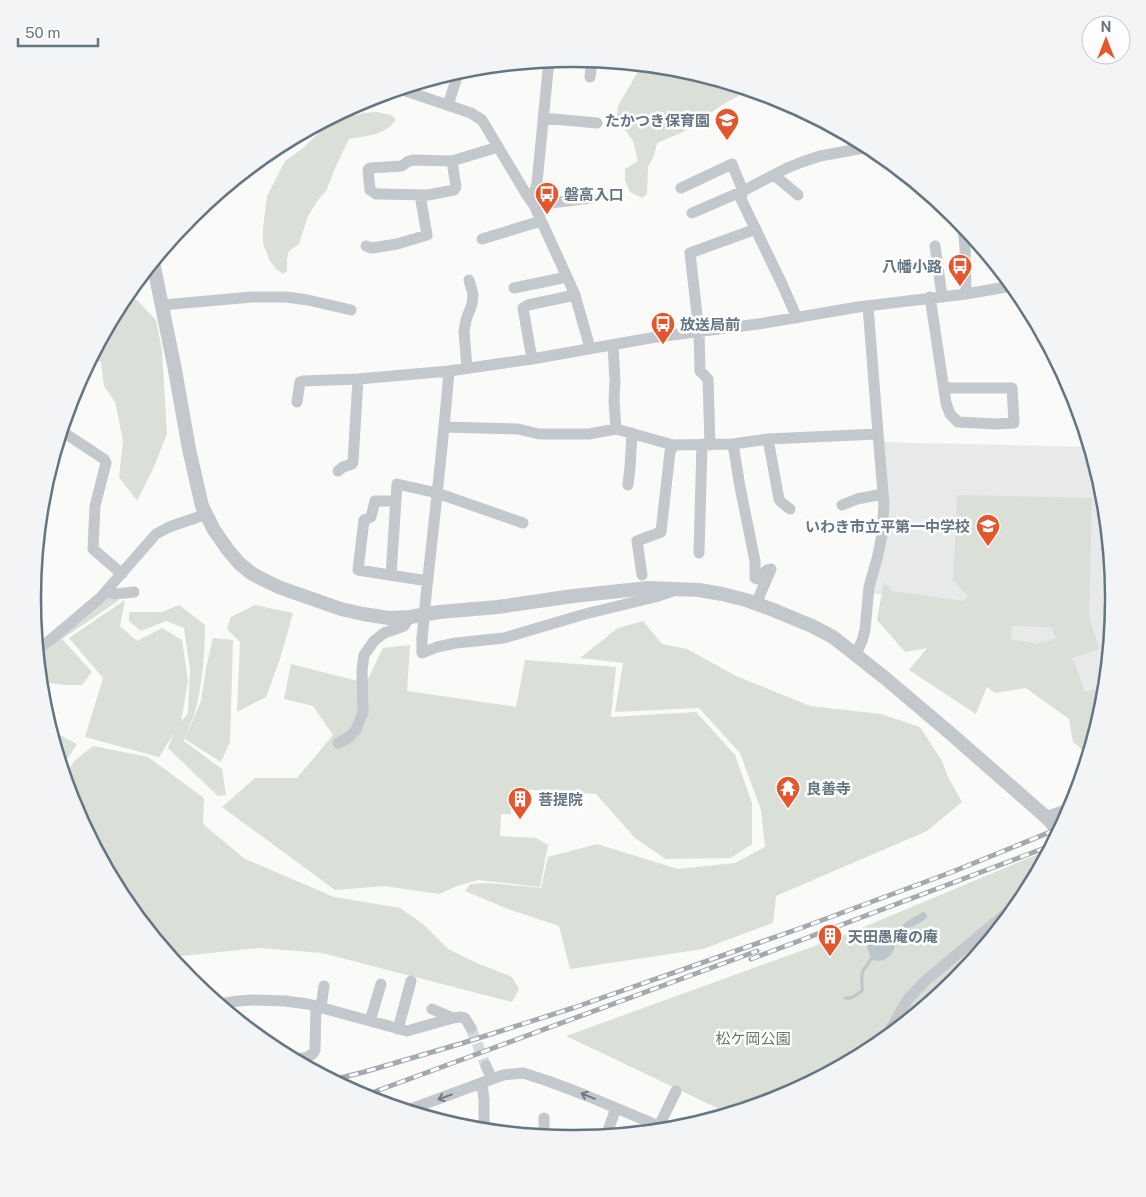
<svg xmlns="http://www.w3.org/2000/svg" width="1146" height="1197" font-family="'Public Sans','Noto Sans JP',sans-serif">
<rect width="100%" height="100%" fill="#fafaf8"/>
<path fill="#e8e9e9" d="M874,442l215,5 12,38 2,118 9,13 -8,77 -24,7 -142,-95 -67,-12 8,-92z"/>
<path fill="#dadfd7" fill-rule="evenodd" d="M640,65l39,3 70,22 -27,15 -39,27 -26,11 -3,13 -6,11 -1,27 -5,4 -12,-6 -5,-12v-11l13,-8 -5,-20 -7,-10 -5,-5 -4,-12 1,-8 18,-31z
M377,112l14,3 5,4c-8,16 -31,17 -47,20l-13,27 -10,25 -8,9 -10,16 -9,28 -10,7 -2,8v12l-4,3 -7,-5 -6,-8 -7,-17v-16l4,-32 18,-35 18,-13 24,-23 11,-4 26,-8z
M125,297l12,3 19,20 6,30 5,84 -14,35 -16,32 -18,-24 4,-36 -8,-39 -11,-16 -3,-25 -12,2z
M957,495l135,3 -3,118 10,33 -27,9 4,8 9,26 20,-6 -2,18 -15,51 -15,-13 -4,-23 -43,-31 -31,5 -8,-6 -11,27 -67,-44 18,-22 -22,4 -28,-32 7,-38 8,9 72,10 4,-5 -15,-16zM1012,626l39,1 5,12 -20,5 -25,-5z
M110,593l8,8 -56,38 30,33 -10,13h-16l-25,-3 -3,-29z
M125,600l-5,26 17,15 25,-13 20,12 6,41 -7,41 7,-9 2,-43 -6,-42 -18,-7 -25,10 -12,-10v-9h33l17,-7 26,20c0,28 -3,64 -11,90 -3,9 -7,17 -10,26l38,28 4,26 -8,1 -50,-48 6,-15 -15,24 -74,-20 18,-59 -34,-40z
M255,605l38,8 -13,46 -14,38 -29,15 3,-70 -13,-13 4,-12z
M1109,609l3,3 -2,23 -5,-1 -2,-16z
M643,621l19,23 25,5 49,27 74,30 71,8 39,13 22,34 6,16 14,25 -35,29 -151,65 -3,27 -70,26 -133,20 -11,-43 -51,-17 -43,-18 5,-7 18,-1 53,5 7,-31 49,-13 81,25 57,-6 30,-16 -4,-37 -21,-57 -41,-45 -84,4 8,-49 -43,-5 38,-30z
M213,638l20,2 -3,102 -9,20 -36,-23 16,-38 5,-33z
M410,645l-3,46 109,16 9,-47 91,7 -5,50 85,-5 39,43 17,48v41l-21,14 -65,1 -31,-21 -39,-44 -76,-5 -2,17 -7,1v7h-10l-1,22 36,2 12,7 -8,42 -62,-7 -21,6 -18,8 -55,-8 -49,4 -113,-83 33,-29h42l36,-43 -20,-29 -29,-7 7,-35 75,19 17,-35z
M60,735l17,9 -15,23 -9,-30z
M93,746l55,11 56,41 -1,26 42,35 89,38 66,11 23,16 25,25 29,14 35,14 7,12 -7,13 -190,-49 -63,-5 -87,9 -49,-58 -49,-94 -9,-28 9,-16z
M1048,850l-26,49 -67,82 -82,67 -93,50 -52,15 -162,-77 276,-100z"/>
<path fill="#bbc7cb" d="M923,912l3,1 1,4c-7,9 -20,9 -27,17 -4,5 -4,10 -6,15 -3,9 -14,15 -23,10l-5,-16c4,-6 8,-7 15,-8l4,3 6,-1 16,-16z"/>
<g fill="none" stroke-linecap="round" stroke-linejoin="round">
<path stroke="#bbc7cb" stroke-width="3" d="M845,998h6l11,-7c1,-6 -1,-11 0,-17 1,-5 6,-10 9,-15"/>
<path stroke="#d5d9db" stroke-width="11" stroke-dasharray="11 5.5" stroke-linecap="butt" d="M471,1028l15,38"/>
<path stroke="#c3c8cc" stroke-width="11" d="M590,77l2,-17
M400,89l71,24 11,7 46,77 6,8 33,72 8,18 15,53
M448,105l11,-34
M543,118l54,5
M452,161l4,26 -2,3 -26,5 -48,-1h-4l-6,-4 -2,-20 2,-2 32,-2 5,-4 6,-2 39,1 46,-14
M774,175l24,20
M681,188l51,-24 11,27 -2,8 41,85 15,34
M528,197l7,-6 2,-8 12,-123
M534,205l57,-7
M692,213l51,-22 44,-23 15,-6 18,-6 49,-9
M963,226l2,22 1,46
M482,239l59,-18
M366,246l6,2 25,-4 30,-9 -7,-40
M935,246l7,50
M514,288l53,-11
M930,297l16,106 4,11 8,8 37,2 19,-1 -2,-35h-68
M162,305l90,-8h34l22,3 43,10
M868,306l10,128
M613,345l2,36 -1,20 2,28
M532,359l-9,-51 5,-3 47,-10
M467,368l-3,-36 2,-12 6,-16 1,-10 -4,-14
M297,402l3,-20 3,-1 55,-2 91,-8
M444,427l74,2 21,5h50l27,-5 57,16 60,-1 35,-5 11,60 2,3 9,7
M62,429l4,5 38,25 2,4 -11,43 -2,43 29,25
M768,439l110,-5 6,70 -2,31 -5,24 -8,28 -4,43 -3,11 -6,13
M733,444l7,43 15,74v17l2,1 10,-9 4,-1 -15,35
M710,445l-2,-66 -8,-8 -1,-39 -9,-79 66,-24
M338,471l5,-4 9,-3 1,-2 5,-83
M628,485l2,-18 2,-34
M396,501h-21l-4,16 -7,3 -6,50 70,11
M842,505l15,-6 26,-5
M699,553l3,-109
M391,575l6,-91 40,9 86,30
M642,575l-5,-34 24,-9 9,-80 3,-7
M106,592l10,2 18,-2
M426,596c8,-75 17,-150 23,-225l83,-12 124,-22 102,-13 100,-17 108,-13 46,-8
M422,639v14l15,-6 19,-4 48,-5 81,-24 70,-17 21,-7
M37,649l12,-8 51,-43 56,-64 13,-7 38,-13
M338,743l10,-5 8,-8 7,-18 -1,-42 2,-15 10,-14 10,-8 20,-7 6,-9
M1046,817l25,-9
M219,1004l19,-3 15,-1 32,1 23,3 99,27 46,-13 8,-1 4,1 6,10
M321,1007l3,-21
M432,1009l21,9
M370,1021l11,-37
M398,1029l13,-48
M886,1037l22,-38 17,-18 95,-79
M294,1059c8,-1 18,-1 21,-9l1,-44
M486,1066l6,13
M482,1084l2,16v30
M408,1110l95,-35 20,-2 25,8 37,14 74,31 5,4
M544,1118v18
M659,1126l17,-35
M606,1136l10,-28"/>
<path stroke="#c3c8cc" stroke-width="14" d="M153,262l22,108 14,79 13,57 12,24 14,20 11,13 12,10 11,6 19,9 60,21 22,5 26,4 21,-1 29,-5 59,-5 75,-11 75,-8 51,2 23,4 24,6 25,9 41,17 21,11 52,41 65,55 96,84 13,14"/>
<defs>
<path id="rail" d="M751,959l299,-113
M332,1080l32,-8 99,-29 110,-35 228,-80 151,-56 108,-44
M363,1096l394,-145"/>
</defs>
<use href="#rail" stroke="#a2aab0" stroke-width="5"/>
<use href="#rail" stroke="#fff" stroke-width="3" stroke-dasharray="9" stroke-linecap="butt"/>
<path stroke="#c3c8cc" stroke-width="11" d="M422,639l4,-43"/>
</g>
<defs><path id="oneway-shaft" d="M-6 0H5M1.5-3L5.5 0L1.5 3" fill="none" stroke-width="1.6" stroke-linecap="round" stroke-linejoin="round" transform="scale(1.25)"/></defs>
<g stroke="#6a7a87">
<use href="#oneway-shaft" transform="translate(588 1096) rotate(-158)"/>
<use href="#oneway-shaft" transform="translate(445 1097) rotate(160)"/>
</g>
<defs>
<symbol id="school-pin" viewBox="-11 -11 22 30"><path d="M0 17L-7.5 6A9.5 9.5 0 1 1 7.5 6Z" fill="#e4572e" stroke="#fff"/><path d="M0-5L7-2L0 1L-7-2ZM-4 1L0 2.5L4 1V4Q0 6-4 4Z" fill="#fff"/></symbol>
<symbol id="bus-pin" viewBox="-11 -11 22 30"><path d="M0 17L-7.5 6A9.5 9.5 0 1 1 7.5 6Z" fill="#e4572e" stroke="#fff"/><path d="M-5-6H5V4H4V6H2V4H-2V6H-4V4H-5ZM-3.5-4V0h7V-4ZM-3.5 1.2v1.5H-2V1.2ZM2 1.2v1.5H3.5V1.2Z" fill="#fff"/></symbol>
<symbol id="temple-pin" viewBox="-11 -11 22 30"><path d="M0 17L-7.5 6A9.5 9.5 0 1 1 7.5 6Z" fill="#e4572e" stroke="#fff"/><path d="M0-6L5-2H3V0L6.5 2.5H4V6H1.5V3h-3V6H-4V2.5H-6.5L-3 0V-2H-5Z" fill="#fff"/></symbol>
<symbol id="building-pin" viewBox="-11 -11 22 30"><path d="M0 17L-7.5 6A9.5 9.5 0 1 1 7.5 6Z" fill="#e4572e" stroke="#fff"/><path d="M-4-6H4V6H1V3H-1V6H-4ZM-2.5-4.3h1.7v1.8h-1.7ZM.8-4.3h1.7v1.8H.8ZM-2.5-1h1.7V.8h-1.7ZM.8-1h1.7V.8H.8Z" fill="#fff"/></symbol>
</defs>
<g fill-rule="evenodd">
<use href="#school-pin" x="713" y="106" width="28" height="38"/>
<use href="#bus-pin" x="533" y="180" width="28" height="38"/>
<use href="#bus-pin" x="946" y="252" width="28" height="38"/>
<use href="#bus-pin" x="649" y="310" width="28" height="38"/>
<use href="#school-pin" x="974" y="512" width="28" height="38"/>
<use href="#temple-pin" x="774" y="774" width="28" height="38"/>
<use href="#building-pin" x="506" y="785" width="28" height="38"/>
<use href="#building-pin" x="816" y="922" width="28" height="38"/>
</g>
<g text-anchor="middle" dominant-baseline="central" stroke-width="5" stroke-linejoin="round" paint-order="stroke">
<g font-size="15" font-weight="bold" fill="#657683" stroke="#fff" text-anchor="start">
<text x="710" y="120" text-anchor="end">たかつき保育園</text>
<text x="564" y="194">磐高入口</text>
<text x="942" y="266" text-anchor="end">八幡小路</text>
<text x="680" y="324">放送局前</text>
<text x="970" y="526" text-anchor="end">いわき市立平第一中学校</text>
<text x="806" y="788">良善寺</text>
<text x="538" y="799">菩提院</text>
<text x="848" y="936">天田愚庵の庵</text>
</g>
<g font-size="15" fill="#687a64" stroke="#fff">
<text x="753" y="1038">松ケ岡公園</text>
</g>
</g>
<path d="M0 0H1146V1197H0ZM572 67H574A531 531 0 0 1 1105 598V599A531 531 0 0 1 574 1130H572A531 531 0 0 1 41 599V598A531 531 0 0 1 572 67Z" fill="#f3f4f5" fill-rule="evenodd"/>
<path fill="none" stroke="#657683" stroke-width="2.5" d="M572 67H574A531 531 0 0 1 1105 598V599A531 531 0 0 1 574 1130H572A531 531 0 0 1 41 599V598A531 531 0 0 1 572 67Z"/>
<g transform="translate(1106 40)"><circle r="24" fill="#ffffff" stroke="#c1c8cd"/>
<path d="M0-4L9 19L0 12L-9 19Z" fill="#e4572e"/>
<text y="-8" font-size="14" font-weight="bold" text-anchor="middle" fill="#657683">N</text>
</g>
<path d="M18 38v8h80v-8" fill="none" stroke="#657683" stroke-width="2.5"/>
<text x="25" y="38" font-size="15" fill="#657683" stroke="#ffffff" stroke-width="4" paint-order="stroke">50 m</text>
</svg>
